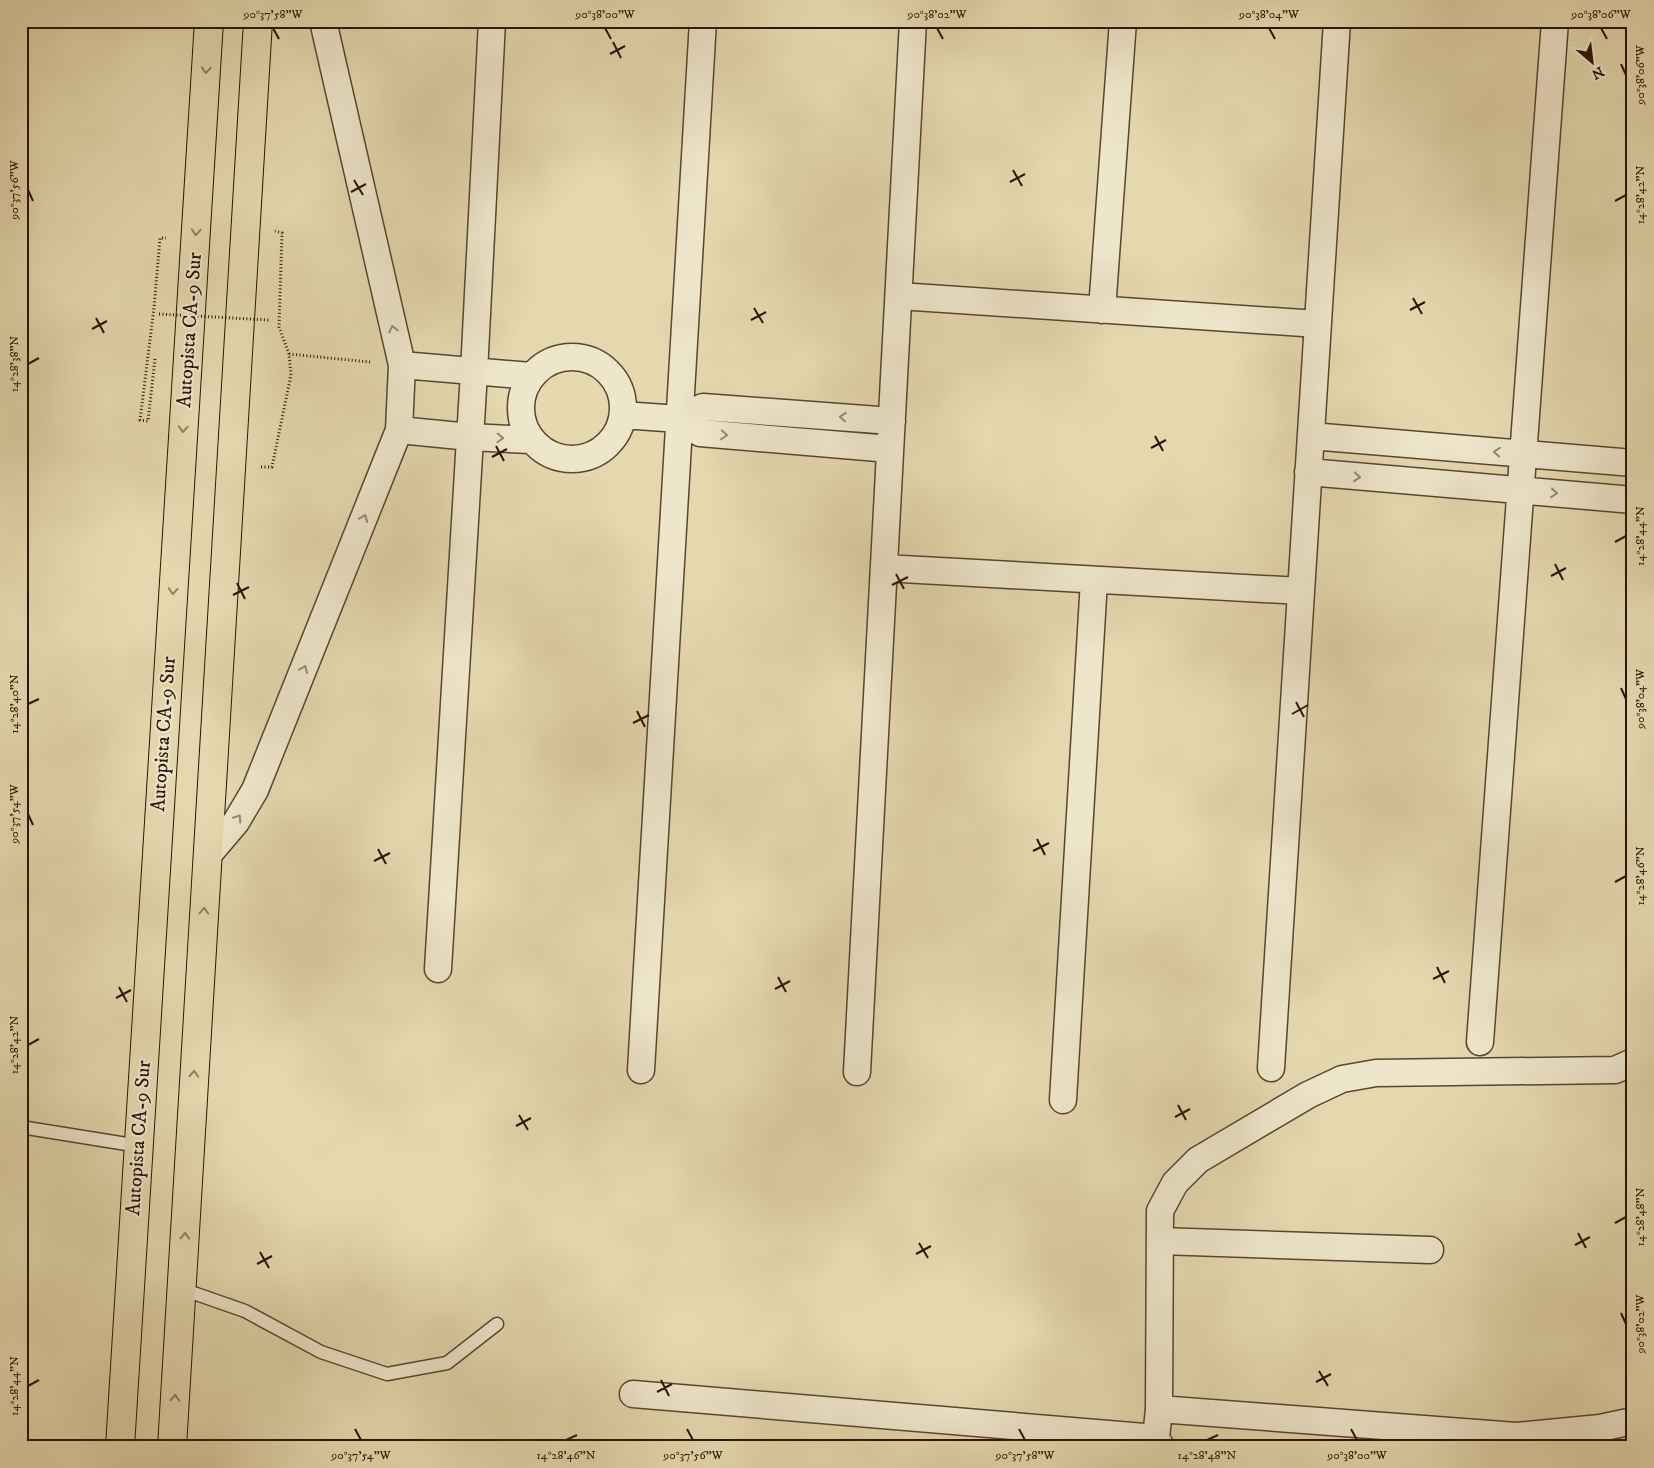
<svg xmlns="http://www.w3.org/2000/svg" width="1654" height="1468" font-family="'IM FELL DW Pica',serif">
<rect width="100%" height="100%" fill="#e5d8af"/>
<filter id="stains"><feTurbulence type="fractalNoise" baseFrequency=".004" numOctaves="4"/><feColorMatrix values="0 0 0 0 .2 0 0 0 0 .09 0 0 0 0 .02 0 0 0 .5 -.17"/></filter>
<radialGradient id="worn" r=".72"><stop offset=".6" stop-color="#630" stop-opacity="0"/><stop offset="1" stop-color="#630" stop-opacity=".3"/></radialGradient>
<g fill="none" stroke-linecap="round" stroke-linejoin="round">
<defs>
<path id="service" d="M21,1127l118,19
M182,1289l63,22 76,41 66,22 60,-11 50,-39"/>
<path id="minor" d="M899,296l419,28
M1102,310l21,-289
M521 408a51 51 0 1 1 102 0a51 51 0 1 1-102 0Z
M402,365l129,11
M623,415l56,4 21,14 190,16
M679,419l24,-12 189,14
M399,430l71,7 60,3
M1311,436l322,27
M1308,472l325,28
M884,568l417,23
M208,855l28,-33 19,-32 144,-360 3,-65 -79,-344
M438,969l36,-597 18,-351
M1480,1042l75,-1021
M1271,1068l66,-1047
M641,1070l62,-1049
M857,1072l56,-1051
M1063,1100l31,-520
M1160,1241l270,9
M633,1394l523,44
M1159,1409l357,27 84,-8 33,-7
M1161,1447l-5,-9 3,-29 1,-198 15,-28 23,-23 110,-65 34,-16 34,-6 239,-3 18,-8"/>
<path id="trunk" d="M120,1447l89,-1426
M172,1447l86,-1426"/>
</defs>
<use href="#service" stroke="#594531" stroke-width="15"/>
<use href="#minor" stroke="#594531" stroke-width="29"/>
<use href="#trunk" stroke="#2a1407" stroke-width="30"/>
<path stroke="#2a1407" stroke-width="3" stroke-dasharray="1 2.5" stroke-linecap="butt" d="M289,354l81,8
M155,359l-7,62 -8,-1 14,-112 6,-70h6
M261,467h11l19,-92 -2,-21 -10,-27 3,-94 -7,-2"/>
<use href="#service" stroke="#eee6cb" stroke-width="12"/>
<use href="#minor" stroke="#eee6cb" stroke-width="26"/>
<use href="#trunk" stroke="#e5d8af" stroke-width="28"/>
<path stroke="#2a1407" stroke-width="3" stroke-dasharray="1 2.5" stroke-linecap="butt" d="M159,314l110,6"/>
</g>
<defs><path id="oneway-chevron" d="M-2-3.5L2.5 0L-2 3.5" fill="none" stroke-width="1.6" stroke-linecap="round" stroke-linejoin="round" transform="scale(1.25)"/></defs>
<g stroke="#918063">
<use href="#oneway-chevron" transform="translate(206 70) rotate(94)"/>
<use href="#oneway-chevron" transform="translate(196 232) rotate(94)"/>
<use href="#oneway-chevron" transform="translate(183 429) rotate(94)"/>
<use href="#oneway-chevron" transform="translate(173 591) rotate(94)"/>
<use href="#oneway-chevron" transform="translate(204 911) rotate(-87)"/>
<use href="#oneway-chevron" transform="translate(194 1074) rotate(-87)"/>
<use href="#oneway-chevron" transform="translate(185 1236) rotate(-87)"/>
<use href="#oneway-chevron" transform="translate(175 1398) rotate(-87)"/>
</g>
<g stroke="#968873">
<use href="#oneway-chevron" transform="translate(393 329) rotate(-103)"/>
<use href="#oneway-chevron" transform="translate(843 417) rotate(-176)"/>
<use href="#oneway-chevron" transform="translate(724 435) rotate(5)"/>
<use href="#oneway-chevron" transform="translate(500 438) rotate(2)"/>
<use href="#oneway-chevron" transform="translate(1497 452) rotate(-175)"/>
<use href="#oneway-chevron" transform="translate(1357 477) rotate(5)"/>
<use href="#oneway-chevron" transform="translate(1554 493) rotate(5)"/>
<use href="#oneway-chevron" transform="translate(364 518) rotate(-68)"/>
<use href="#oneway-chevron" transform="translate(304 669) rotate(-68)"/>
<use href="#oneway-chevron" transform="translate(238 818) rotate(-57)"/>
</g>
<path fill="none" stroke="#2a1407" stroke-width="2" d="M273,28l6,11M605,28l6,11M937,28l6,11M1269,28l6,11M1601,28l6,11M613,42l8,16M610,54l15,-8M1621,64l5,11M1013,170l9,16M354,180l9,15M1010,182l15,-8M28,190l5,11M351,192l15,-8M1615,201l11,-6M1413,298l9,16M754,308l9,15M1410,310l15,-8M96,318l8,15M751,320l15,-8M92,329l15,-8M28,364l11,-6M1155,436l8,15M496,446l8,15M1151,448l15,-8M492,457l15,-8M1615,542l11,-6M1555,564l8,16M896,574l8,15M1551,576l15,-8M237,583l8,16M892,585l16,-8M233,595l16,-8M1621,688l5,11M1296,702l8,15M28,704l11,-5M637,711l8,16M1292,714l16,-9M633,723l16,-8M28,814l5,11M1037,839l8,16M378,849l8,15M1033,851l16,-8M374,861l16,-8M1615,882l11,-6M1437,967l8,16M778,977l8,15M1433,979l16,-8M119,987l8,15M775,989l15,-8M116,998l15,-8M28,1045l11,-6M1178,1105l8,15M519,1115l9,15M1175,1117l15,-8M516,1126l15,-8M1615,1223l11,-6M1578,1233l8,15M919,1243l9,15M1575,1245l15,-8M260,1252l9,16M916,1254l15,-8M257,1264l15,-8M1621,1313l5,11M1319,1371l9,15M661,1380l8,16M1316,1382l15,-8M28,1386l11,-6M657,1392l15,-8M355,1429l6,11M687,1429l6,11M1019,1429l6,11M1351,1429l6,11M566,1440l11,-5M1207,1440l11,-5"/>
<g text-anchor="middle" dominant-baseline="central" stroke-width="4" stroke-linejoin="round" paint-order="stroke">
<g font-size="20" fill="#2a1407" stroke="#eee6cb">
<text transform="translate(190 330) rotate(-86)">Autopista CA-9 Sur</text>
<text transform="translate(164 734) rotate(-86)">Autopista CA-9 Sur</text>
<text transform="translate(139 1138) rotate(-86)">Autopista CA-9 Sur</text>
</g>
</g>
<rect width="1654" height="1468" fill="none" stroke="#e5d8af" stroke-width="55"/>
<g transform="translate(1592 62) rotate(152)" stroke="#eee6cb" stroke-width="4" paint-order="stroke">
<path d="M0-4L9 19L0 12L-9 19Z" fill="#2a1407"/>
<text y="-8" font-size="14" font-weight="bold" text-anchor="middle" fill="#2a1407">N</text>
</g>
<rect x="28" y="28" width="1598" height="1412" fill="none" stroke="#2a1407" stroke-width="2"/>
<g font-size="12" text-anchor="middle" fill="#2a1407">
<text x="273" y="18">90°37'58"W</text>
<text x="605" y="18">90°38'00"W</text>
<text x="937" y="18">90°38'02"W</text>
<text x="1269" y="18">90°38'04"W</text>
<text x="1601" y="18">90°38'06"W</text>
<text transform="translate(1640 75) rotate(-90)" y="4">90°38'06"W</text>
<text transform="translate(14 190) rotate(-90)" y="4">90°37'56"W</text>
<text transform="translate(1640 195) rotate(-90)" y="4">14°28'42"N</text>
<text transform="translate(14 364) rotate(-90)" y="4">14°28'38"N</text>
<text transform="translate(1640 536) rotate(-90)" y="4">14°28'44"N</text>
<text transform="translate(1640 699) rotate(-90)" y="4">90°38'04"W</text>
<text transform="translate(14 704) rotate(-90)" y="4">14°28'40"N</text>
<text transform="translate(14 814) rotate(-90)" y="4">90°37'54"W</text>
<text transform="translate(1640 876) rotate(-90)" y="4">14°28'46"N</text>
<text transform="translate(14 1045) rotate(-90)" y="4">14°28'42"N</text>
<text transform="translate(1640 1217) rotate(-90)" y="4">14°28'48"N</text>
<text transform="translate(1640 1324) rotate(-90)" y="4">90°38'02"W</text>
<text transform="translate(14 1386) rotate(-90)" y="4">14°28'44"N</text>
<text x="361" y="1459">90°37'54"W</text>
<text x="566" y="1459">14°28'46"N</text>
<text x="693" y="1459">90°37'56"W</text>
<text x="1025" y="1459">90°37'58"W</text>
<text x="1207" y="1459">14°28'48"N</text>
<text x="1357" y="1459">90°38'00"W</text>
</g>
<rect width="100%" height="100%" filter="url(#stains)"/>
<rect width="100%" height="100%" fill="url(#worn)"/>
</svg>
